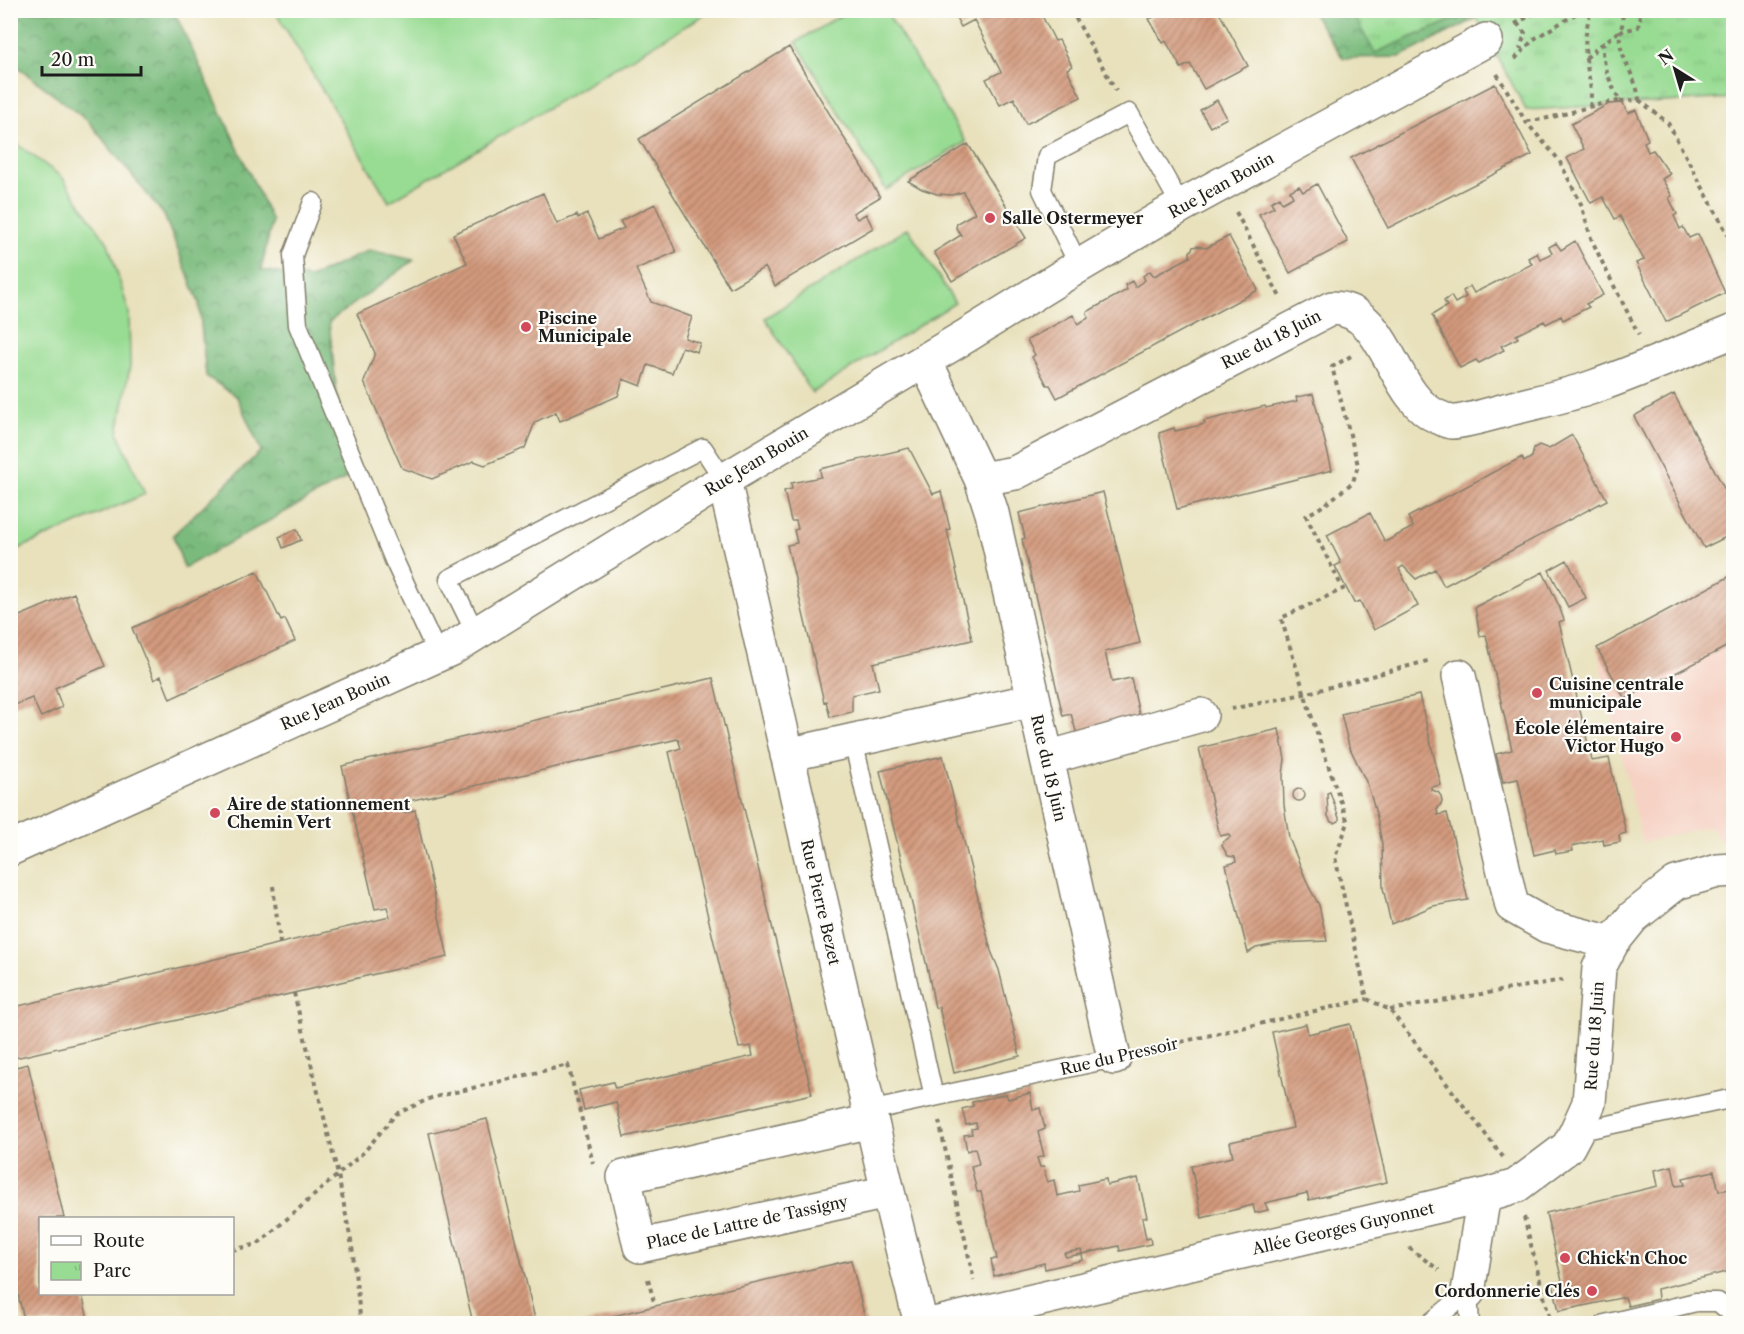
<svg xmlns="http://www.w3.org/2000/svg" width="1744" height="1334" font-family="'Libre Caslon Text',serif">
<defs>
<pattern id="forest-crowns" width="20" height="18" patternUnits="userSpaceOnUse" patternTransform="scale(1.5)"><rect width="20" height="18" fill="#7abb7d"/><path d="M2 6a3 3 0 1 1 6 0M12 15a3 3 0 1 1 6 0" fill="none" stroke="#639766"/></pattern>
<pattern id="park-tufts" width="24" height="20" patternUnits="userSpaceOnUse" patternTransform="scale(1.5)"><rect width="24" height="20" fill="#98db93"/><path d="M3 7l-1-3M5 7V3M7 7l1-3M15 17l-1-3M17 17v-4M19 17l1-3" fill="none" stroke="#82bb7e"/></pattern>
<pattern id="building-hatch" width="6" height="6" patternUnits="userSpaceOnUse" patternTransform="scale(1.5)"><rect width="6" height="6" fill="#d39a7d"/><path d="M-1 1l2-2M0 6l6-6M5 7l2-2" fill="none" stroke="#aa7d66"/></pattern>
</defs>
<rect width="100%" height="100%" fill="#fdfcf7"/>
<filter id="ink" filterUnits="userSpaceOnUse"><feTurbulence type="fractalNoise" baseFrequency=".0167" numOctaves="2"/><feDisplacementMap in="SourceGraphic" scale="12" xChannelSelector="R" yChannelSelector="G"/><feConvolveMatrix kernelMatrix="1 2 1 2 8 2 1 2 1" color-interpolation-filters="sRGB"/></filter>
<filter id="wash" filterUnits="userSpaceOnUse"><feTurbulence type="fractalNoise" baseFrequency=".008" numOctaves="4" result="noise"/><feDisplacementMap in="SourceGraphic" scale="24" xChannelSelector="R" yChannelSelector="G"/><feGaussianBlur stdDeviation="1.35" result="paint"/><feColorMatrix in="noise" values="0 0 0 0 0 0 0 0 0 0 0 0 0 0 0 0 0 1.4 0 .05"/><feComposite in="paint" operator="in"/></filter>
<g filter="url(#wash)">
<rect width="100%" height="100%" fill="#e8e1bc"/>
<path fill="#f6d2c4" d="M1733,575v265l-13,1 -11,-15 -67,17 -45,-195z"/>
<path fill="#98db93" stroke="#5a7c58" stroke-width="1.5" d="M275,11h436l-322,191z
M848,11h38l80,131 -80,48 -90,-148z
M10,139l52,38 46,66 21,69 1,54 -12,67 27,61 -134,58z
M908,228l47,75 -143,90 -47,-75z"/>
<path fill="url(#forest-crowns)" stroke="#4b6c4c" stroke-width="1.5" d="M10,11h164l98,210 -11,49 49,8 59,-28 45,10 -85,62 17,156 -162,90 -11,-33 88,-84 -24,-54 -31,-21 -7,-73 -35,-88 -75,-93 -71,-55 -7,-4z
M1311,11h180l-91,46 -57,1z"/>
<path fill="url(#park-tufts)" stroke="#5a7c58" stroke-width="1.5" d="M1351,11h382v87l-207,12 -53,-99 -98,42z"/>
<g id="blocks">
<path fill="url(#building-hatch)" d="M952,10h87l16,31 4,-1 13,26 -5,3 14,28 -55,27 -12,-26 -14,7 -14,-26 15,-7 -27,-52 -13,7z
M1151,10h75l-6,4 28,52 -44,23 -14,-25 -9,4 -15,-27 -3,2 -14,-24 5,-2z
M789,47l91,150 -27,16 4,6 9,-5 7,14 -98,58 -10,-19 -35,21 -91,-149z
M1495,84l37,71 -144,73 -37,-70z
M1217,100l10,18 -17,9 -10,-17z
M1623,103l5,10 8,-3 12,30 -4,2 4,10 5,-2 17,24 -8,5 10,17 -3,2 8,16 -3,2 6,13 3,-2 6,11 9,-4 27,59 -59,29 -30,-59 8,-3 -24,-44 -5,3 -12,-22 -12,6 -24,-45 17,-9 -13,-25 38,-20z
M968,144l58,94 -74,43 -18,-29 27,-17 -5,-7 1,-5 18,-10 -12,-21 -11,3 -15,-1 -15,-5 -14,-8z
M1317,184l31,58 -58,31 -31,-59 15,-7 -3,-5 8,-5 3,6 11,-6 -3,-6 9,-5 4,6z
M543,193l14,31 20,-9 1,3 9,-4 12,25 25,-11 -4,-7 35,-17 21,48 -40,17 15,33 41,15 -7,21 15,5 -3,9 -15,-5 -10,26 -24,-8 -7,21 -18,-7 -5,17 -58,25 -4,-9 -21,10 -10,26 -40,17 -11,-4 -42,18 -30,-11 -38,-86 11,-29 -18,-39 110,-51 -14,-29z
M1229,236l29,54 -201,108 -7,-13h-3l-15,-28 3,-2 -8,-15 46,-25 5,9 10,-6 -1,-6 40,-22 -2,-5 7,-4 3,6 10,-7 -2,-4 7,-5 4,5 36,-19v-5l3,-5 4,-1 9,2z
M1575,241l28,54 -17,9 3,3 -26,13 -2,-4 -15,8 -2,-3 -28,14 2,3 -17,8 3,4 -25,13 -3,-3 -16,8 -28,-53 15,-9 -3,-5 7,-5 4,7 11,-6 -3,-6 7,-5 4,7 58,-29 -4,-6 9,-5 3,6 12,-6 -3,-6 7,-4 5,7z
M1313,394l19,76 -155,39 -18,-76 15,-5 1,3 30,-7 -1,-3 61,-15 1,2 31,-7 -1,-4z
M1674,394l60,113v26l-30,15 -70,-132z
M1572,435l35,65 -163,86 -9,-17 -19,10 -13,-13 -4,3 19,37 -44,24 -14,-29 -6,2 -19,-37 6,-3 -14,-28 43,-22 15,29 28,-15 -5,-10 114,-60 2,5 8,-5 2,-9 5,-3 10,4z
M909,448l24,46 8,-3 9,38 -3,1 25,110 -99,23 6,26 -27,6v17l-22,5 -4,-16 -2,1 -37,-157 10,-2 -3,-13 4,-1 -2,-8h-5l-7,-30 8,-2 -1,-6 30,-6 -1,-8z
M1103,492l37,151 -35,9 7,30 19,-4 10,45 -63,15 -7,-24 -8,2 -41,-177 3,-1 -6,-25z
M297,529l4,11 -18,8 -4,-11z
M1567,560l19,38 -18,9 -19,-37z
M257,571l24,50 4,-2 10,22 -125,58 -9,-23 -7,4 -22,-52z
M1543,572l16,34 5,14 -5,2 33,139 17,-3 17,75 -7,2 1,7 -16,3 -1,-6 -31,7 1,5 -17,3 -1,-4 -21,5 -16,-76 -15,3 -7,-28 16,-4 -26,-115 -6,1 -5,-29z
M1734,574v69l-109,56 -28,-51z
M74,593l31,73 -50,22 7,19 -21,10 -9,-19 -22,9v-87z
M713,678l99,416 -188,43 -8,-35 -32,8 -5,-20 34,-8 2,6 138,-32 -2,-10 -12,2 -70,-296 12,-4 -3,-9 -278,64 3,10 12,-3 33,147 -433,101 1,9 12,-3 36,154h-24v76h42l7,29h-64l-15,-61v-254l380,-91 -3,-10 -12,2 -33,-143z
M1419,695l22,90 -10,2v3l7,2 3,4 1,6 -5,8 1,5 9,-2 21,87 -35,6 -42,18 -8,-36 -1,-44 -5,-27 -9,-31 -19,-40 -8,-32z
M1279,729l6,30 -2,16 1,30 5,33 20,49 10,18 8,36 -47,2 -24,5 -8,5 -22,-88 10,-3 -1,-5 -7,-1 -6,-10 1,-4 7,-5 -1,-3 -9,2 -21,-88z
M943,756l48,195 8,19 21,86 -66,17 -15,-66 -4,1 -7,-37 -48,-200z
M1293 795a6 6 0 1 1 12 0a6 6 0 1 1-12 0Z
M1330,792l9,26v3l-4,2 -4,-1 -3,-6 -1,-23z
M1306,1024l2,10 42,-10 37,158 -78,18 -2,-7 -42,10 3,7 -13,3 -2,-8 -51,13 -11,-52 42,-9 -3,-15 63,-14 -21,-96z
M1030,1093l3,17 7,-2 5,21 -7,3 6,24 -7,2 3,9h4l3,15 7,-2 3,16 22,-5 -1,-6 28,-6 1,6 31,-7 9,39 -5,1 4,21 4,-1 1,6 -31,7 -1,-5 -37,8 -1,-4 -17,3 2,4 16,-3 1,6 -38,9 -1,-6 -50,13 -3,-17h6l-16,-67h-4l-6,-26 8,-2 -4,-16 -8,3 -3,-16 8,-1 -1,-5 6,-1 -1,-5 -10,2 -4,-16 11,-3 -1,-4 34,-8 2,5z
M487,1119l49,204h-63l-44,-190z
M1672,1166l4,20 9,-1 -2,-7 31,-7 5,20 15,-3v82l-77,19 1,10 -30,7 -3,-9 -66,14 -6,-27 9,-3 -16,-68 112,-27 -3,-16z
M851,1260l15,63h-51l-1,-3 -14,3h-217z"/>
</g>
</g>
<g filter="url(#ink)">
<use href="#blocks" fill-opacity="0" stroke="#827e6c" stroke-width="1.5"/>
<g fill="none" stroke-linecap="round" stroke-linejoin="round">
<defs>
<path id="service" d="M313,202l-20,53 5,70 96,235 44,95
M1079,266l-37,-76 5,-34 82,-43 52,93
M476,634l-27,-55 254,-131 21,32
M853,740l81,357
M869,1111l245,-53
M1576,1132l158,-34
M1468,1292l2,32
M1429,1324l39,-32
M1605,1324l91,-22h22l13,11 2,11"/>
<path id="minor" d="M925,360l56,119 34,-6 317,-165c57,1 58,89 106,109 4,1 9,5 13,5 10,1 47,-10 58,-13 28,-7 57,-13 84,-22 48,-17 94,-37 141,-56
M981,479l11,34 122,545
M724,480l164,712 33,132
M1459,676l53,230 35,20 65,17
M787,755l247,-55
M1047,758l154,-43
M10,849l441,-200 273,-169 242,-144 113,-70 102,-60 305,-166
M871,1121l-247,56 16,69 248,-54
M1468,1292l16,-97
M934,1324l555,-130 27,-8 52,-39 8,-15 13,-29 10,-135 13,-25 21,-26 43,-34 42,-12 16,-1"/>
</defs>
<use href="#service" stroke="#827e6c" stroke-width="21"/>
<use href="#minor" stroke="#827e6c" stroke-width="36"/>
<path stroke="#827e6c" stroke-width="4" stroke-dasharray="4.5 4.5" stroke-linecap="butt" d="M1071,10l45,81
M1517,23l8,10 -5,16
M1515,24l26,-14
M1586,58l16,-14
M1515,59l19,-20 48,-29
M1497,74l29,48 33,38 22,44 10,34 13,28 35,69
M1639,100l29,23 66,123
M1620,101l19,-1c-2,-24 -22,-44 -19,-68l18,-5 2,-9 -2,-8
M1590,107c3,-19 -2,-30 -4,-48 -2,-17 0,-32 5,-49
M1527,121c32,-2 61,-17 93,-20 -10,-18 -18,-37 -17,-57 13,-12 24,-12 18,-34
M1236,212l45,87
M1351,356l-19,11 26,98 -5,17 -27,22 -20,12 37,73 -62,29 33,106 34,99 -13,34 32,142 23,11 113,147
M1231,709l73,-15 127,-34
M273,886l7,57
M294,993l44,182 14,71 9,78
M1390,1010l172,-30 4,-3
M1146,1050l221,-51
M939,1121l35,159
M1524,1217l27,107
M1409,1248l30,22
M232,1250l26,-6 106,-92 32,-38 35,-16 137,-33 25,98
M648,1279l7,27
M10,1304l10,-2"/>
<use href="#service" stroke="#fff" stroke-width="18"/>
<use href="#minor" stroke="#fff" stroke-width="33"/>
</g>
</g>
<g fill="#d1495b" stroke="#fdfcf7" stroke-width="2">
<circle cx="990" cy="218" r="6"/>
<circle cx="526" cy="327" r="6"/>
<circle cx="1537" cy="693" r="6"/>
<circle cx="1676" cy="737" r="6"/>
<circle cx="215" cy="813" r="6"/>
<circle cx="1565" cy="1258" r="6"/>
<circle cx="1592" cy="1291" r="6"/>
</g>
<g text-anchor="middle" dominant-baseline="central" stroke-width="4.5" stroke-linejoin="round" paint-order="stroke">
<g font-size="16" fill="#1c1c1c" stroke="#fdfcf7">
<text transform="translate(1221 185) rotate(-29)">Rue Jean Bouin</text>
<text transform="translate(1271 339) rotate(-27)">Rue du 18 Juin</text>
<text transform="translate(756 461) rotate(-31)">Rue Jean Bouin</text>
<text transform="translate(335 701) rotate(-24)">Rue Jean Bouin</text>
<text transform="translate(1049 768) rotate(77)">Rue du 18 Juin</text>
<text transform="translate(821 902) rotate(77)">Rue Pierre Bezet</text>
<text transform="translate(1594 1036) rotate(-86)">Rue du 18 Juin</text>
<text transform="translate(1119 1056) rotate(-13)">Rue du Pressoir</text>
<text transform="translate(747 1222) rotate(-12)">Place de Lattre de Tassigny</text>
<text transform="translate(1343 1228) rotate(-13)">Allée Georges Guyonnet</text>
</g>
<g font-size="16" font-weight="bold" fill="#1c1c1c" stroke="#fdfcf7" text-anchor="start">
<text x="1002" y="218">Salle Ostermeyer</text>
<text x="538" y="318">Piscine<tspan x="538" dy="18">Municipale</tspan></text>
<text x="1549" y="684">Cuisine centrale<tspan x="1549" dy="18">municipale</tspan></text>
<text x="1664" y="728" text-anchor="end">École élémentaire<tspan x="1664" dy="18">Victor Hugo</tspan></text>
<text x="227" y="804">Aire de stationnement<tspan x="227" dy="18">Chemin Vert</tspan></text>
<text x="1577" y="1258">Chick'n Choc</text>
<text x="1580" y="1291" text-anchor="end">Cordonnerie Clés</text>
</g>
</g>
<rect width="1744" height="1334" fill="none" stroke="#fdfcf7" stroke-width="36"/>
<rect x="39" y="1217" width="195" height="78" fill="#fdfcf7" stroke="#a3a29f" stroke-width="1.5"/>
<rect x="51" y="1236" width="30" height="9" fill="#ffffff" stroke="#a3a29f" stroke-width="1.5"/>
<text x="93" y="1247" font-size="18" fill="#1c1c1c">Route</text>
<rect x="51" y="1262" width="30" height="18" fill="url(#park-tufts)" stroke="#a3a29f" stroke-width="1.5"/>
<text x="93" y="1277" font-size="18" fill="#1c1c1c">Parc</text>
<g transform="translate(1675 69) rotate(323)" stroke="#fdfcf7" stroke-width="4.5" paint-order="stroke">
<path d="M0-4.5L10 22L0 15L-10 22Z" fill="#1c1c1c"/>
<text y="-9" font-size="16" font-weight="bold" text-anchor="middle" fill="#1c1c1c">N</text>
</g>
<path d="M42 66v9h99v-9" fill="none" stroke="#1c1c1c" stroke-width="3"/>
<text x="51" y="66" font-size="18" fill="#1c1c1c" stroke="#fdfcf7" stroke-width="4.5" paint-order="stroke">20 m</text>
</svg>
